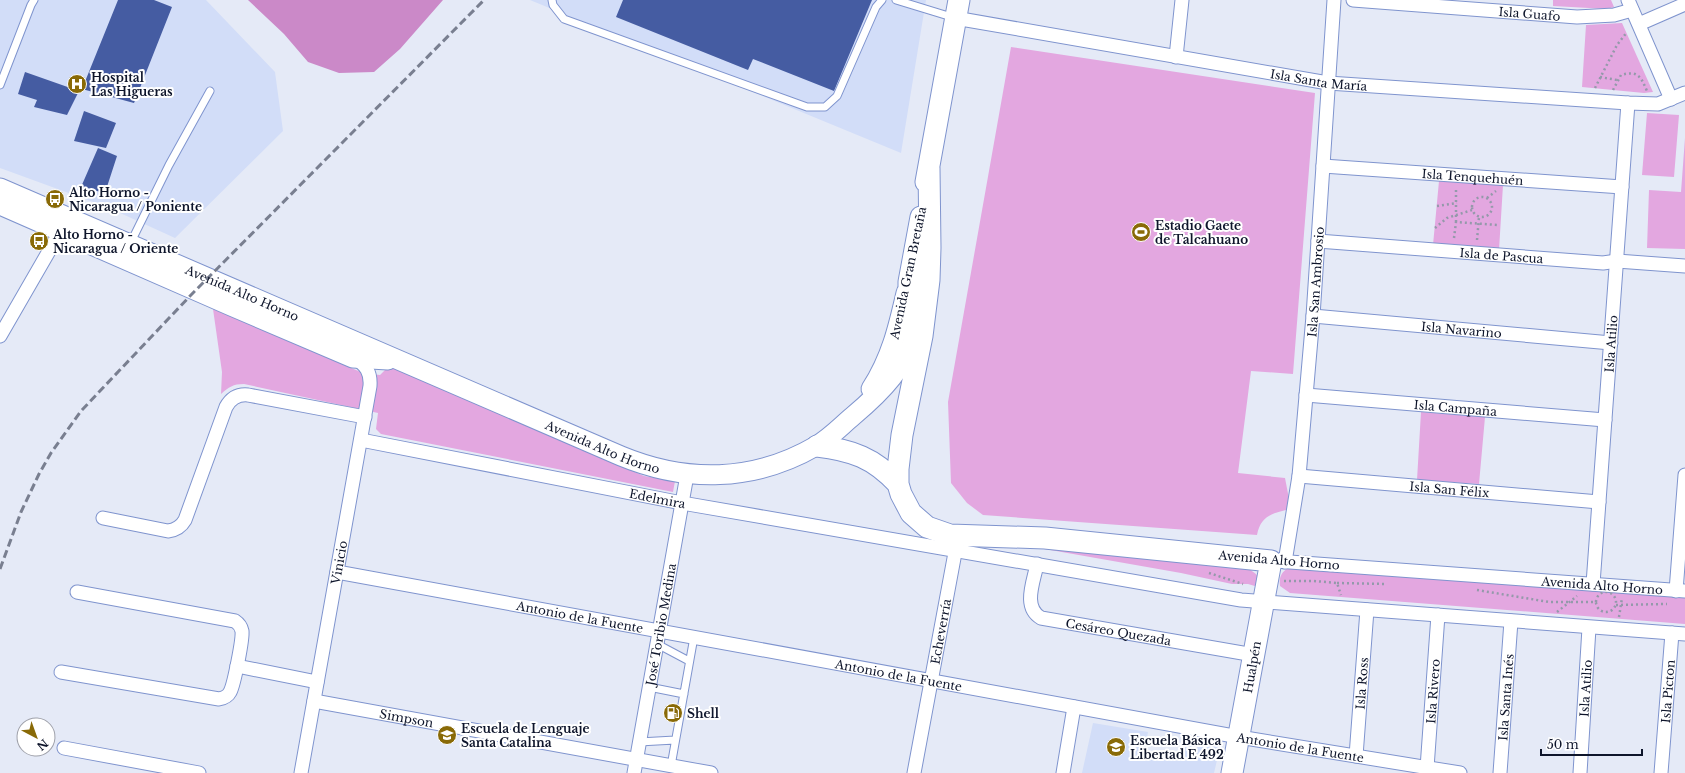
<svg xmlns="http://www.w3.org/2000/svg" width="1685" height="773" font-family="'Libre Baskerville',serif">
<rect width="100%" height="100%" fill="#e5eaf7"/>
<path fill="#d2ddf8" d="M0,0h206l69,72 8,59 -108,107 -68,-31 -107,-39z
M530,0h396l-25,153z
M1093,723l55,9 -4,23 35,6 7,-28 36,6 -8,34h-132z"/>
<path fill="#e3a7e0" d="M1553,0h58l3,7 -7,2 -54,-3z
M1622,23l31,69 -9,1 -62,-6 4,-62z
M1011,47l304,46 -22,281 -42,-3 -13,102 47,5 6,31c-18,4 -30,6 -34,26l-274,-20 -16,-12 -16,-20 -3,-81z
M1647,113l32,2 -5,62 -32,-2z
M1685,138v111l-38,-1 2,-58 32,2z
M1439,181l64,4 -4,65 -66,-5z
M213,309l150,64 17,2 6,-6 11,-1 247,108 31,5 -2,11 -292,-58 -5,-5 2,-16 -134,-29c-11,0 -15,3 -23,10l1,-22z
M1421,412l64,5 -6,67 -62,-4z
M1022,545l217,19c17,9 18,8 26,25l-17,-5h-16l-51,-11z
M1288,568l397,28v28l-395,-31 -10,-7c-1,-9 1,-13 8,-18z"/>
<path fill="#cb89c8" d="M248,0h195l-43,49 -26,23 -35,1 -31,-11 -24,-28z"/>
<path fill="#455ca2" d="M118,0h36l18,7 -38,96 -52,-14z
M623,0h249l-38,91 -81,-32 -5,11 -132,-53z
M25,72l54,19 -12,24 -33,-8 3,-7 -19,-6z
M84,111l32,12 -10,25 -32,-7z
M98,148l19,8 -12,37 -24,-6z"/>
<g fill="none" stroke-linecap="round" stroke-linejoin="round">
<defs>
<path id="lane" d="M552,0l1,5 11,14 243,88h18l12,-11 39,-89 6,-7
M896,0l59,18
M0,85l31,-80 3,-5
M130,244l39,-79 41,-74
M657,644l32,17
M649,687l35,7
M639,742l36,-2
M671,766l23,-129"/>
<g id="street">
<path id="s1" d="M1353,0l224,17 37,-2 18,-5"/>
<path d="M1628,0l43,99"/>
<path id="s2" d="M955,18l373,65 300,20 30,1 27,-11"/>
<path d="M1639,24l46,-20"/>
<path d="M1176,57l6,-57"/>
<path id="s3" d="M1323,166l299,21"/>
<path id="s4" d="M1318,241l285,22 14,-2 68,5"/>
<path id="s5" d="M1313,316l298,27"/>
<path d="M0,336l60,-104"/>
<path id="s6" d="M1306,395l299,25"/>
<path id="s7" d="M361,440l321,63 559,97 444,34"/>
<path id="s8" d="M1299,476l300,26"/>
<path d="M103,518l65,13c8,-1 13,-4 17,-11l41,-113c5,-9 12,-13 22,-12l117,22"/>
<path id="s9" d="M1276,561l409,30"/>
<path id="s10" d="M1285,562l14,-86 14,-160 21,-316"/>
<path id="s11" d="M1037,564c-3,17 -15,43 4,54l213,37"/>
<path id="s12" d="M337,572l902,165 221,36"/>
<path id="s13" d="M1593,584l35,-481"/>
<path d="M1676,591l9,-116"/>
<path d="M237,666l80,16"/>
<path d="M61,672l158,27c5,-1 9,-3 11,-7 4,-7 13,-53 12,-61 -1,-5 -4,-8 -7,-10l-158,-29"/>
<path id="s14" d="M314,701l397,72"/>
<path d="M64,748l135,25"/>
<path id="s15" d="M1356,756l11,-146"/>
<path id="s16" d="M1427,768l11,-153"/>
<path id="s17" d="M301,773l69,-387c1,-14 -4,-21 -16,-28"/>
<path id="s18" d="M634,773l53,-298"/>
<path id="s19" d="M914,773l43,-231"/>
<path d="M1063,773l11,-66"/>
<path id="s20" d="M1500,773l11,-152"/>
<path id="s21" d="M1580,773l9,-145"/>
<path id="s22" d="M1661,773l11,-140"/>
</g>
<g id="secondary">
<path id="s23" d="M0,188l621,268c65,27 133,26 195,-10 14,-8 25,-20 37,-30 32,-27 50,-47 65,-86"/>
<path d="M0,205l231,101 122,52 35,2"/>
<path d="M871,389c20,-31 27,-61 35,-96"/>
</g>
<path id="primary" d="M929,168l1,80 -1,32 -7,56 -20,99 -4,34v15l3,10 10,19 16,14 23,8 95,3 226,23 -39,212
M926,182l33,-182
M914,342l-5,-41v-19l12,-65
M817,446c35,4 57,12 81,38"/>
</defs>
<use href="#lane" stroke="#7f94ce" stroke-width="9"/>
<use href="#street" stroke="#7f94ce" stroke-width="15"/>
<use href="#secondary" stroke="#7f94ce" stroke-width="21"/>
<use href="#primary" stroke="#7f94ce" stroke-width="23"/>
<path stroke="#9499aa" stroke-width="2.5" stroke-dasharray="2 3" stroke-linecap="butt" d="M1600,77l17,3
M1595,88l22,-43 10,-13
M1613,90l8,-15c17,-5 20,2 26,16
M1472 207a10 10 0 1 1 20 0a10 10 0 1 1-20 0Z
M1487,198l9,-7
M1437,206l20,-3
M1456,222v-34
M1435,228l12,-10 25,-8
M1454,238l2,-16 42,3
M1477,240l2,-23
M1209,573l34,11
M1284,581h30l23,2 4,12
M1337,583l49,1
M1477,590l72,12h48
M1596 602a10 10 0 1 1 20 0a10 10 0 1 1-20 0Z
M1616,605l51,-1
M1557,612l20,-16
M1619,617l3,-19"/>
<use href="#lane" stroke="#fff" stroke-width="7"/>
<use href="#street" stroke="#fff" stroke-width="13"/>
<use href="#secondary" stroke="#fff" stroke-width="19"/>
<use href="#primary" stroke="#fff" stroke-width="21"/>
<path stroke="#797f90" stroke-width="3" stroke-dasharray="8 4" stroke-linecap="butt" d="M0,569l21,-57 18,-38 12,-21 30,-42 109,-115 294,-296"/>
</g>
<defs>
<symbol id="hospital-disc" viewBox="-11 -11 22 22"><circle r="9.5" fill="#896a07" stroke="#fff"/><path d="M-5-5h3v3.5h4V-5h3V5h-3V1.5h-4V5h-3Z" fill="#fff"/></symbol>
<symbol id="bus-disc" viewBox="-11 -11 22 22"><circle r="9.5" fill="#896a07" stroke="#fff"/><path d="M-5-6H5V4H4V6H2V4H-2V6H-4V4H-5ZM-3.5-4V0h7V-4ZM-3.5 1.2v1.5H-2V1.2ZM2 1.2v1.5H3.5V1.2Z" fill="#fff"/></symbol>
<symbol id="stadium-disc" viewBox="-11 -11 22 22"><circle r="9.5" fill="#896a07" stroke="#fff"/><path d="M0-5a6.5 5 0 1 0 0 10a6.5 5 0 1 0 0-10ZM-3.5-1.8h7v3.6h-7Z" fill="#fff"/></symbol>
<symbol id="fuel-disc" viewBox="-11 -11 22 22"><circle r="9.5" fill="#896a07" stroke="#fff"/><path d="M-5.5-6h7V0h2V4h1.3V-2.5L3-4.5l.8-.8L6-3V5H2.5V1h-1V6h-7ZM-4.2-4.7v3.2H.2V-4.7Z" fill="#fff"/></symbol>
<symbol id="school-disc" viewBox="-11 -11 22 22"><circle r="9.5" fill="#896a07" stroke="#fff"/><path d="M0-5L7-2L0 1L-7-2ZM-4 1L0 2.5L4 1V4Q0 6-4 4Z" fill="#fff"/></symbol>
</defs>
<g fill-rule="evenodd">
<use href="#hospital-disc" x="66" y="73" width="22" height="22"/>
<use href="#bus-disc" x="44" y="188" width="22" height="22"/>
<use href="#stadium-disc" x="1130" y="221" width="22" height="22"/>
<use href="#bus-disc" x="28" y="230" width="22" height="22"/>
<use href="#fuel-disc" x="662" y="702" width="22" height="22"/>
<use href="#school-disc" x="436" y="724" width="22" height="22"/>
<use href="#school-disc" x="1105" y="736" width="22" height="22"/>
</g>
<g text-anchor="middle" dominant-baseline="central" stroke-width="4" stroke-linejoin="round" paint-order="stroke">
<g font-size="12" fill="#0e152b" stroke="#fff">
<text stroke="none"><textPath href="#s1" startOffset="177">Isla Guafo</textPath></text>
<text stroke="none"><textPath href="#s2" startOffset="369">Isla Santa María</textPath></text>
<text stroke="none"><textPath href="#s3" startOffset="150">Isla Tenquehuén</textPath></text>
<text stroke="none"><textPath href="#s4" startOffset="184">Isla de Pascua</textPath></text>
<text transform="translate(908 273) rotate(-78)">Avenida Gran Bretaña</text>
<text stroke="none"><textPath href="#s10" startOffset="282">Isla San Ambrosio</textPath></text>
<text stroke="none"><textPath href="#s23" startOffset="264">Avenida Alto Horno</textPath></text>
<text stroke="none"><textPath href="#s5" startOffset="149">Isla Navarino</textPath></text>
<text stroke="none"><textPath href="#s13" startOffset="241">Isla Atilio</textPath></text>
<text stroke="none"><textPath href="#s6" startOffset="150">Isla Campaña</textPath></text>
<text stroke="none"><textPath href="#s23" startOffset="656">Avenida Alto Horno</textPath></text>
<text stroke="none"><textPath href="#s8" startOffset="151">Isla San Félix</textPath></text>
<text stroke="none"><textPath href="#s7" startOffset="302">Edelmira</textPath></text>
<text transform="translate(1279 560) rotate(5)">Avenida Alto Horno</text>
<text stroke="none"><textPath href="#s17" startOffset="214">Vinicio</textPath></text>
<text stroke="none"><textPath href="#s9" startOffset="327">Avenida Alto Horno</textPath></text>
<text stroke="none"><textPath href="#s12" startOffset="247">Antonio de la Fuente</textPath></text>
<text stroke="none"><textPath href="#s18" startOffset="151">José Toribio Medina</textPath></text>
<text stroke="none"><textPath href="#s19" startOffset="144">Echeverría</textPath></text>
<text stroke="none"><textPath href="#s11" startOffset="137">Cesáreo Quezada</textPath></text>
<text transform="translate(1252 667) rotate(-80)">Hualpén</text>
<text stroke="none"><textPath href="#s12" startOffset="571">Antonio de la Fuente</textPath></text>
<text stroke="none"><textPath href="#s15" startOffset="73">Isla Ross</textPath></text>
<text stroke="none"><textPath href="#s21" startOffset="85">Isla Atilio</textPath></text>
<text stroke="none"><textPath href="#s22" startOffset="82">Isla Picton</textPath></text>
<text stroke="none"><textPath href="#s16" startOffset="77">Isla Rivero</textPath></text>
<text stroke="none"><textPath href="#s20" startOffset="76">Isla Santa Inés</textPath></text>
<text stroke="none"><textPath href="#s14" startOffset="94">Simpson</textPath></text>
<text stroke="none"><textPath href="#s12" startOffset="979">Antonio de la Fuente</textPath></text>
</g>
<g font-size="12" font-weight="bold" fill="#0e152b" stroke="#fff" text-anchor="start">
<text x="91" y="77">Hospital<tspan x="91" dy="14">Las Higueras</tspan></text>
<text x="69" y="192">Alto Horno -<tspan x="69" dy="14">Nicaragua / Poniente</tspan></text>
<text x="1155" y="225">Estadio Gaete<tspan x="1155" dy="14">de Talcahuano</tspan></text>
<text x="53" y="234">Alto Horno -<tspan x="53" dy="14">Nicaragua / Oriente</tspan></text>
<text x="687" y="713">Shell</text>
<text x="461" y="728">Escuela de Lenguaje<tspan x="461" dy="14">Santa Catalina</tspan></text>
<text x="1130" y="740">Escuela Básica<tspan x="1130" dy="14">Libertad E 492</tspan></text>
</g>
</g>
<g transform="translate(36 737) rotate(139)"><circle r="19" fill="#ffffff" stroke="#9fa1aa"/>
<path d="M0-3L7 15L0 10L-7 15Z" fill="#896a07"/>
<text y="-6" font-size="11" font-weight="bold" text-anchor="middle" fill="#0e152b">N</text>
</g>
<path d="M1541 749v6h101v-6" fill="none" stroke="#0e152b" stroke-width="2"/>
<text x="1547" y="749" font-size="12" fill="#0e152b" stroke="#ffffff" stroke-width="3" paint-order="stroke">50 m</text>
</svg>
